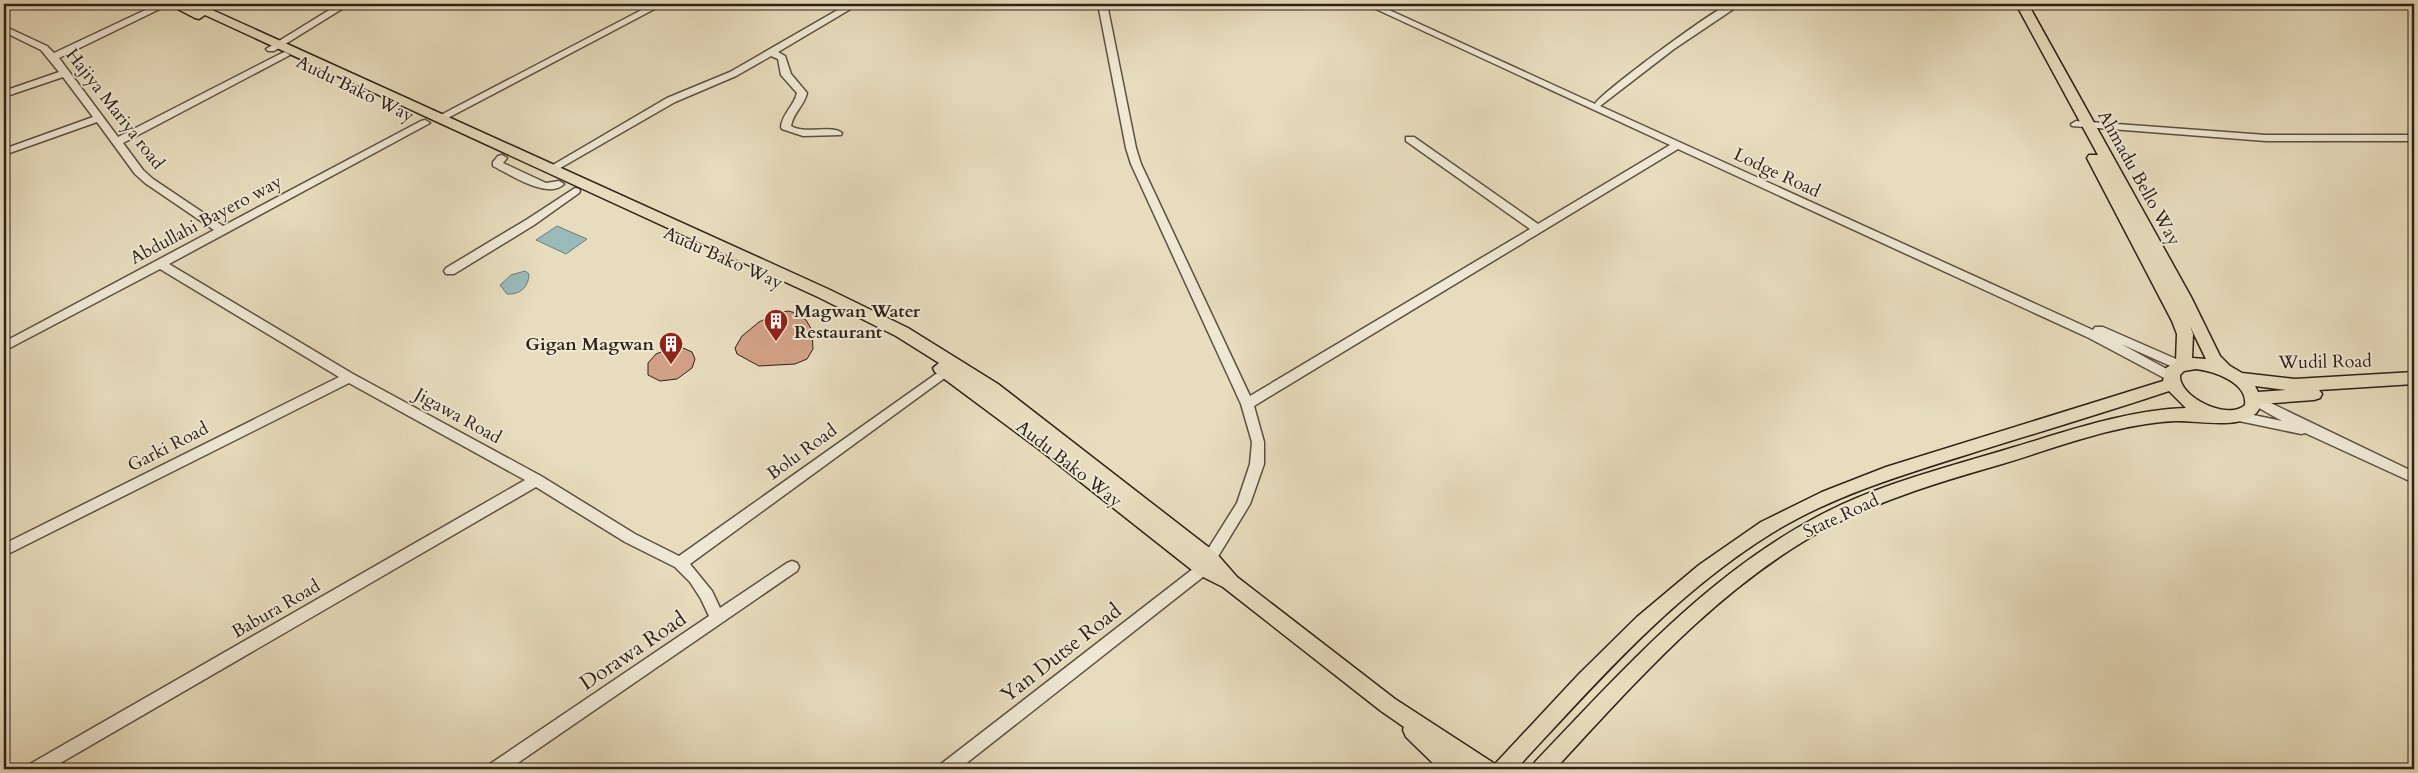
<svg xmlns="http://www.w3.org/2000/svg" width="2418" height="773" font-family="Cardo,serif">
<rect width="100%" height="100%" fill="#e7dcbd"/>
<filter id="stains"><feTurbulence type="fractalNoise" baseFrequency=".004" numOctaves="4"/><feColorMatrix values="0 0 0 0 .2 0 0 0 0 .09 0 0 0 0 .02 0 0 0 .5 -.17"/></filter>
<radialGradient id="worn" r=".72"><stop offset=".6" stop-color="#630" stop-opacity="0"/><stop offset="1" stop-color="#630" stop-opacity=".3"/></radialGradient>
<path fill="#99bab9" stroke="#6e7d79" d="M557,226l30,13 -21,15 -30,-14z
M525,271l4,3c0,13 -9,21 -22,20l-7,-9 11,-10z"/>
<path fill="#d2a086" stroke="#2d2118" d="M788,311l8,2 10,7 6,10 1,19 -6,10 -12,5 -36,2 -22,-12 -2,-6 7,-12 17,-14 19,-9z
M671,348h12l9,4 3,7 -3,9 -15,11 -17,2 -12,-6v-12l8,-9z"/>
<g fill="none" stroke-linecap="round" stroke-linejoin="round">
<defs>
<path id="minor" d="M158,4h12l-111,54 59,79 164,-84 3,-1 5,3 -167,88 20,27 10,9 70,47 198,-105 4,-1 5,3 -261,141 184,110 188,102 94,58 44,22 264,-187h8l2,3 -263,192 22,27 8,17 67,-45 5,-2 5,2 2,4 -2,4 -288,198h-21l2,-5 219,-148 -8,-17 -11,-17 -15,-15 -50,-25 -89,-55 -486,282h-22l2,-5 495,-284 -176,-97 -345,173v-12l335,-167 -179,-108 -156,82v-9l210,-112 -69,-47 -10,-9 -38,-52 -93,33v-6l89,-32 -30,-40 -59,20v-6l55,-19 -18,-22 -37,-18v-6l43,20 7,7z
M339,4h11l-76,47h-6l-2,-2z
M653,4h11l-220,116h-8l-1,-2z
M848,4h11l-81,48 7,4 6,18 16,19c-3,13 -14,20 -16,33 15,9 41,-2 51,7l-1,2 -38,1 -21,-7 -1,-2c1,-13 13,-21 16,-34l-16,-18 -3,-16 -7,-3 -35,20 -61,26 -120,69 -4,1 -5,-3 121,-71 63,-26z
M1098,4h9l29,144 5,16 109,232 280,-167 -124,-88v-4h8l124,87 132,-79 -305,-141h11l219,100c6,-11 119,-95 135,-100 3,-1 8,0 11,0l-67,45 -74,57 493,224 2,-3h8l80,35 2,3 -6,4 -4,-1 -54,-24 53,29 2,3 -2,3h-8l-77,-41 -411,-189 -424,257 10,36v22l-14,40 -42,69 -249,196h-20l2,-5 257,-199 39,-62 13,-39 2,-22 -11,-38 -110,-240 -5,-16z
M2076,121l190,14h148v6h-148l-194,-15 -1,-2z
M502,155l5,3 -4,5 43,20 13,-2 5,3c-16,16 -53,-9 -71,-18v-4l5,-6z
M575,188l4,1 1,2 -1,2 -45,32 -80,49h-8l-2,-3 2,-3 80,-48z
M2254,395l160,77v11l-109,-50 -4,1 -67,-14 -1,-3 1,-3 5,-2 43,9 -32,-18 -2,-3 2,-3z"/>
<path id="major" d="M168,4h31l629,285 80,39 90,56 218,169 21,24 158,122 100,65 84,-90 58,-57 62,-52 62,-43 61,-30 64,-25 277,-86 3,-13 10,-6 1,-28 -5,-13 -85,-163 2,-3h9l-82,-151h12l163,293 29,59 10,10 12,7 53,6 119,-7v12l-95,6 3,4 -2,4 -6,2 -53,4c-7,29 -63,16 -86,17 -59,3 -117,26 -173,43 -59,17 -120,35 -175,64 -108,58 -190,153 -272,241h-23l3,-7c85,-89 169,-184 278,-243 62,-34 132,-51 198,-71 57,-17 116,-38 175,-40l-17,-17c-66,22 -133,42 -200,63 -67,21 -137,42 -197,79 -100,62 -177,151 -256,236h-46l-9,-5 2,5h-24l-33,-32 -3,-7 1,-3 -23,-16 -158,-124 -26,-13 -157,-124 -105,-78 -2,-4 6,-5 -43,-27 -78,-39 -613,-282 -6,4 -4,-1zM2190,326l16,33 -14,-1 1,-24zM2196,369c17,2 52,13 49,36 -17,16 -67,-8 -65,-30l4,-4zM2255,386l31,4 -28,2z"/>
</defs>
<use href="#minor" stroke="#5c5041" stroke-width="3"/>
<use href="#major" stroke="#2d2118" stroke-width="3"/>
<use href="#minor" fill="#efe8d4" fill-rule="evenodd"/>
<use href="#major" fill="#e7dcbd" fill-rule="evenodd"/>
</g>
<defs>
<symbol id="building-pin" viewBox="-11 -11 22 30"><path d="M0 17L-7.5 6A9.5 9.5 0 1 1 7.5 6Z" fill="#8f2418" stroke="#efe8d4"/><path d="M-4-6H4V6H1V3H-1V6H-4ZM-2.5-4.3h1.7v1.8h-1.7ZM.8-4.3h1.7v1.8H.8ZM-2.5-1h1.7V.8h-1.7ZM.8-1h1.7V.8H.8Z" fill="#fff"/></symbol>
</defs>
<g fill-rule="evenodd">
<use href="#building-pin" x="762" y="307" width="28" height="38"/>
<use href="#building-pin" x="657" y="330" width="28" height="38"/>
</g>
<g text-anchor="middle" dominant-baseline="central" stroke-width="4" stroke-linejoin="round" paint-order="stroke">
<g font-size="18" fill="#2d2118" stroke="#efe8d4">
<text transform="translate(355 89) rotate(26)">Audu Bako Way</text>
<text transform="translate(115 109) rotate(52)">Hajiya Mariya road</text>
<text transform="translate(1777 173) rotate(25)">Lodge Road</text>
<text transform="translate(2139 178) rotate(61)">Ahmadu Bello Way</text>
<text transform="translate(206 220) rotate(-28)">Abdullahi Bayero way</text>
<text transform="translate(723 258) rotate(24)">Audu Bako Way</text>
<text transform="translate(2325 362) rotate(-1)">Wudil Road</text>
<text transform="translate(458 416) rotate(29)">Jigawa Road</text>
<text transform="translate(168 447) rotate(-27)">Garki Road</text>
<text transform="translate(802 452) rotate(-36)">Bolu Road</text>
<text transform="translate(1069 464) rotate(38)">Audu Bako Way</text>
<text transform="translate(1841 516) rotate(-25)">State Road</text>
<text transform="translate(276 609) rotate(-30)">Babura Road</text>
</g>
<g font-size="18" font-weight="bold" fill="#2d2118" stroke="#efe8d4" text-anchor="start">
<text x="794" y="311">Magwan Water<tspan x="794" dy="21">Restaurant</tspan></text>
<text x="654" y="344" text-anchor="end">Gigan Magwan</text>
</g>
<g font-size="21" fill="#2d2118" stroke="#efe8d4">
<text transform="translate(633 651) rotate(-34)">Dorawa Road</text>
<text transform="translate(1061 653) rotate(-38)">Yan Dutse Road</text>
</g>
</g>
<rect width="2418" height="773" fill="none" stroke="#e7dcbd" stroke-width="20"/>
<rect x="5" y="5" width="2408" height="763" fill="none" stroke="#2d2118" stroke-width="2.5"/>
<rect x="10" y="10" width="2398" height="753" fill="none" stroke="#2d2118"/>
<rect width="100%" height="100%" filter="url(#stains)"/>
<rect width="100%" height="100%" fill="url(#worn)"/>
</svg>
